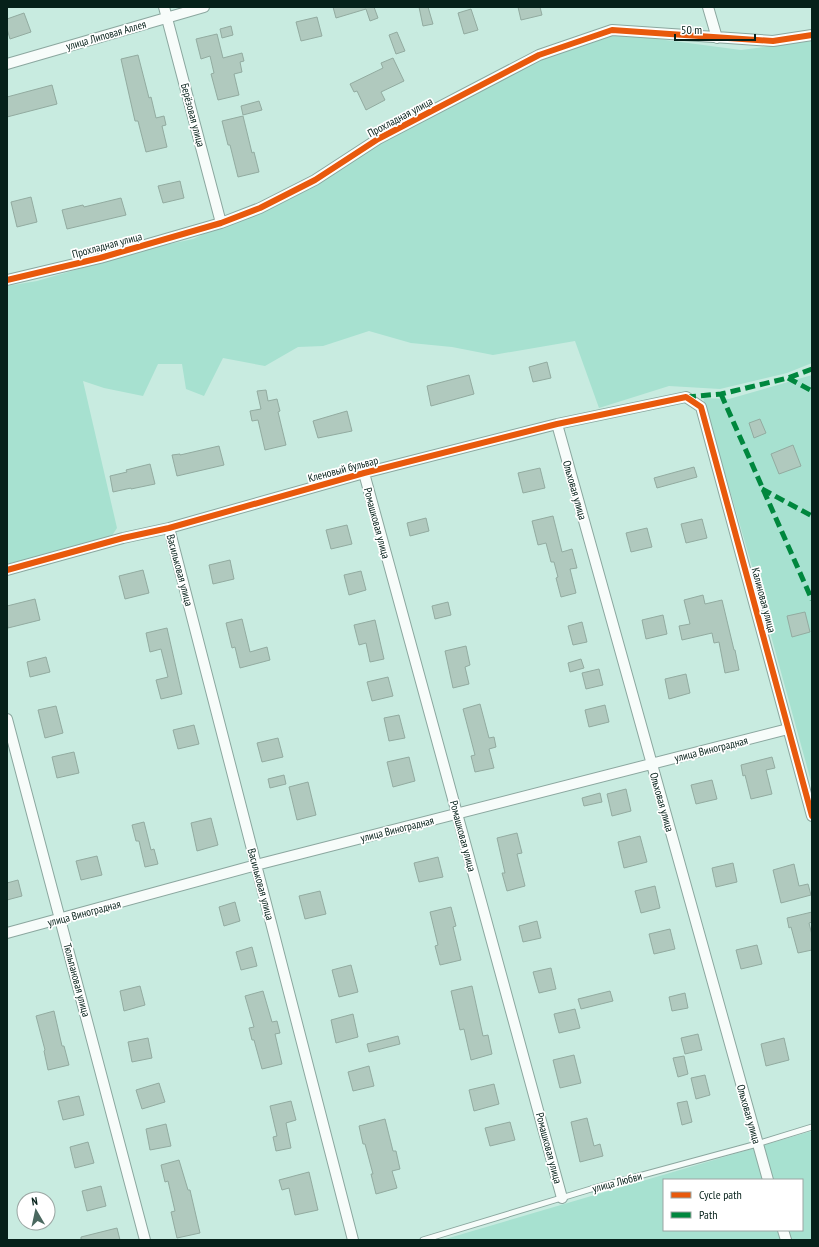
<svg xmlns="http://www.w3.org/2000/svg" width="819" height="1247" font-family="'PT Sans Narrow',sans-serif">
<rect width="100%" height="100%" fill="#c8ebe0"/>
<path fill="#a7e1d0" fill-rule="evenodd" d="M620,34l121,16 71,-9v322l-25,10 -67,16 -51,-3 -70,22 -24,-67 -82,14 -41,-8 -41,-4 -42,-12 -46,15 -25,1 -33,19 -42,-8 -19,38 -18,-7 -4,-25h-24l-15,32 -39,-8 -21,-7 34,147 -6,9 -104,27v-278l30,-5 114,-33 42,-9 30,-14 316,-168 68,-22z
M812,375v410l-61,-222 -48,-165 26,1z
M812,1131v109h-370zM664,1180h138v50h-138z"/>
<path fill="#b0c9be" stroke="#92aba0" d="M333,7h41l4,11 -8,3 -4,-12 -30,9z
M419,7h9l5,17 -10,2z
M518,7h22l2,8 -21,5z
M471,9l7,21 -14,4 -6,-21z
M24,13l7,19 -21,7 -3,-10v-10z
M317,17l5,19 -21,5 -5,-19z
M231,26l2,9 -11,3 -2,-9z
M397,32l8,19 -9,3 -7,-19z
M217,34l6,24 19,-5 2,8 -4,1 2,10 -8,2 5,21 -21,5 -7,-26 3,-1 -4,-17 -9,3 -5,-20z
M138,55l11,43 2,-1 5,21 8,-2 2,9 -4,1 5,21 -21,5 -8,-31h-3l-14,-62z
M393,58l11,23 -23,11 4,8 -19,10 -9,-19 -3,1 -4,-8 33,-16 -2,-5z
M52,85l5,19 -50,13v-20z
M259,101l3,9 -19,5 -2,-9z
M243,116l9,37 2,-1 5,20 -21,5 -8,-32h-2l-6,-24z
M180,181l4,17 -21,5 -5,-17z
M31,197l6,25 -20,5 -6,-25z
M121,198l5,17 -59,14 -5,-19 21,-5 1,2z
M547,362l4,16 -18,4 -4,-15z
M469,375l5,19 -43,12 -4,-20z
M266,390l2,11 9,-2 3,12 -2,1 8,33 -21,5 -7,-30 -6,1 -2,-10 11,-2 -4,-18z
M347,411l5,20 -34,7 -5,-17z
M760,419l6,14 -12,5 -5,-15z
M793,445l8,21 -22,8 -8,-20z
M219,446l5,19 -47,11 -5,-21 8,-1v1z
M150,464l5,20 -24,5v-1l-18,4 -3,-16 17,-4 -1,-2z
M694,467l3,10 -40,11 -3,-10z
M540,468l5,20 -22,5 -5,-20z
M553,516l9,36 10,-3 5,19 -7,1 6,24 -15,4 -5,-19 2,-1 -4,-15h-3l-5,-19 -8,2 -6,-24z
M426,518l3,13 -19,5 -3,-13z
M702,519l5,19 -21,5 -5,-19z
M347,525l5,19 -21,5 -5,-19z
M647,528l5,19 -21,5 -5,-19z
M230,560l4,19 -21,5 -4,-19z
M143,570l6,23 -24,6 -6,-23z
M361,571l5,19 -17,5 -5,-20z
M703,595l2,9 17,-4 12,50h1l4,20 -14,3 -6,-31 -5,1 -2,-10 -30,7 -3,-14 11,-2 -6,-24z
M35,599l5,21 -32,8 -1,-5v-17z
M448,602l3,13 -16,4 -3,-13z
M805,612l5,20 -18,5 -5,-21z
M663,615l4,19 -21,5 -4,-19z
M242,619l8,33 17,-5 3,13 -30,8 -5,-21 -3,1 -6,-25z
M375,620l9,39 -14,3 -4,-19 -7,2 -5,-20z
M582,622l5,20 -14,3 -5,-19z
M167,628l15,66 -21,5 -5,-19 12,-3 -7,-28 -11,3 -4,-19z
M466,646l4,19 -5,2 4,17 -16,4 -8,-37z
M46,657l4,15 -20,5 -3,-15z
M581,659l3,9 -14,4 -2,-9z
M599,669l4,16 -17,4 -4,-16z
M686,674l4,19 -21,6 -4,-20z
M388,677l5,19 -21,5 -5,-19z
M480,704l9,34 5,-1 2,10 -7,2 5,19 -19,4 -4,-16 4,-1 -12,-46z
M605,705l4,17 -20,5 -4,-17z
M56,706l7,27 -18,5 -7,-28z
M399,715l6,23 -16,3 -5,-23z
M194,725l5,19 -21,5 -5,-19z
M278,738l5,19 -21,5 -5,-19z
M74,752l5,21 -22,5 -5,-21z
M409,757l6,24 -22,6 -6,-25z
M772,757l3,11 -9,2 6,24 -21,5 -6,-24 -2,1 -2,-11z
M284,775l2,9 -16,4 -2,-9z
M712,780l5,19 -21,5 -5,-19z
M308,782l8,33 -19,5 -8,-33z
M626,789l5,22 -19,5 -5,-22z
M600,793l2,9 -18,4 -2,-8z
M211,818l7,27 -21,6 -6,-28z
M144,822l7,28 3,-1 4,15 -13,3 -6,-26h-3l-4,-16z
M517,833l5,20 -5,1 8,32 -18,5 -5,-18h3l-8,-35z
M640,836l7,26 -23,6 -6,-26z
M97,856l5,19 -21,5 -5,-19z
M438,857l5,20 -24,5 -5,-19z
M733,863l4,19 -21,5 -4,-19z
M794,864l5,22 9,-2 3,11 -30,8 -8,-33z
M18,880l4,16 -15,4v-17z
M655,886l5,22 -19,5 -6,-22z
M320,891l6,23 -21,5 -6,-23z
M235,902l5,19 -16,5 -5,-19z
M451,907l5,19 -3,1 8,33 -21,5 -5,-19 3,-1 -8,-33z
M812,912v10l-3,1 3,12v15l-14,3 -7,-26 -2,1 -2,-10z
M537,921l4,17 -18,4 -4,-16z
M670,929l5,20 -21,5 -5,-20z
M757,945l5,19 -21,5 -5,-19z
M252,947l5,19 -16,4 -5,-18z
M351,965l7,27 -19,5 -7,-27z
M551,968l5,21 -17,4 -6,-21z
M140,986l5,19 -21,6 -4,-20z
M472,986l11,50 5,-1 4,19 -21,6 -7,-31 -4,1 -9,-39z
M263,991l9,31 5,-1 3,12 -5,1 7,30 -20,5 -8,-29h-2l-3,-12 5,-1 -9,-31z
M610,991l3,10 -32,8 -3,-10z
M685,993l3,15 -16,3 -3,-14z
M575,1009l5,19 -21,5 -5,-19z
M54,1011l8,35h2l5,19 -21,5 -4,-19 1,-1 -9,-34z
M353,1014l5,23 -22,6 -5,-23z
M698,1034l4,16 -17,4 -4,-16z
M398,1036l2,8 -31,8 -2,-8z
M148,1038l4,20 -20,4 -4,-20z
M784,1038l5,22 -23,6 -5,-22z
M574,1055l7,28 -21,5 -7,-28z
M684,1056l4,18 -10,3 -5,-19z
M369,1066l5,20 -21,5 -5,-19z
M705,1075l5,20 -14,4 -5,-21z
M159,1083l6,19 -23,7 -6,-19z
M494,1084l5,20 -25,7 -5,-21z
M79,1096l5,19 -21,5 -5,-19z
M291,1101l5,19 -10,3 5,25 -15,3 -3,-14 4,-1 -7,-30z
M687,1101l5,21 -10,3 -5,-22z
M587,1118l7,28 6,-2 3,12 -23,6 -9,-40z
M385,1119l8,32h3l4,18 -8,2 5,17 -21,6 -5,-20h2l-8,-30h-2l-4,-18z
M510,1122l5,18 -25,6 -5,-18z
M166,1124l5,22 -21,4 -4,-21z
M88,1142l6,21 -19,5 -5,-21z
M179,1160l9,30h2l10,43 -23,5 -6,-26 4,-1 -7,-30 -3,1 -4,-17z
M309,1172l9,38 -23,5 -6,-27 -7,2 -3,-10z
M101,1186l5,20 -19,5 -5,-20z
M117,1228l3,12h-39v-3z"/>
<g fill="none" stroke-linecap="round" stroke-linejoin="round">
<defs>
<path id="service" d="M423,1240l168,-51 166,-45 55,-17"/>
<path id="minor" d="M164,7l57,216
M708,7l9,31
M7,64l197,-57
M7,280l93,-22 121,-35 39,-15 55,-28 63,-41 161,-84 73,-25 161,11 39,-6
M557,424l211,756
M364,473l198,725
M169,528l184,712
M7,570l116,-32 46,-10 195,-55 193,-49 129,-27 15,10 111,409
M7,719l138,521
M7,933l249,-68 532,-136
M783,1230l3,10"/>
</defs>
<use href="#service" stroke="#8ba79f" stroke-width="7"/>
<use href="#minor" stroke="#8ba79f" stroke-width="12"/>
<use href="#service" stroke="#f7fcfa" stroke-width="5"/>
<use href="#minor" stroke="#f7fcfa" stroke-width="10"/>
<path stroke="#00873e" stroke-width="5" stroke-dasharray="10 5" stroke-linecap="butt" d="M788,378l24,13
M721,394l91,206
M686,397l35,-3 67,-16 24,-9
M762,489l50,27"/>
<defs>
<path id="cycleway" d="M7,280l93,-22 121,-35 39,-15 55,-28 63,-41 161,-84 73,-25 161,11 39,-6
M7,570l116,-32 46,-10 195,-55 193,-49 129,-27 15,10 111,409"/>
</defs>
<use href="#cycleway" stroke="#fff" stroke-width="8"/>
<use href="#cycleway" stroke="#e8590c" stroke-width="6"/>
</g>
<g text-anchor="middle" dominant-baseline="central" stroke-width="3.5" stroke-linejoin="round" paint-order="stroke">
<g font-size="11" fill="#06211a" stroke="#fff">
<text transform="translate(106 35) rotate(-16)">улица Липовая Аллея</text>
<text transform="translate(193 115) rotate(75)">Берёзовая улица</text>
<text transform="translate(400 117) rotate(-28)">Прохладная улица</text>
<text transform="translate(107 245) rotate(-15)">Прохладная улица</text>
<text transform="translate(343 469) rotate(-15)">Кленовый бульвар</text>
<text transform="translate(575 490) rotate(74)">Ольховая улица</text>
<text transform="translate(377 523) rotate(75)">Ромашковая улица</text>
<text transform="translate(180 570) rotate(75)">Васильковая улица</text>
<text transform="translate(764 600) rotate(75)">Калиновая улица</text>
<text transform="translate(711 749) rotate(-14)">улица Виноградная</text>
<text transform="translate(662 802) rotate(74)">Ольховая улица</text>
<text transform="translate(397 829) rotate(-14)">улица Виноградная</text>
<text transform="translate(463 836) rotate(75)">Ромашковая улица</text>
<text transform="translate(261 884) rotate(75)">Васильковая улица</text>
<text transform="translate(84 913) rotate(-15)">улица Виноградная</text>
<text transform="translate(77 980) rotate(75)">Тюльпановая улица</text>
<text transform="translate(749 1114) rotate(74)">Ольховая улица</text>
<text transform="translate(549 1148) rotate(75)">Ромашковая улица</text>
<text transform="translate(617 1182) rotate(-15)">улица Любви</text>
</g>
</g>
<rect width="819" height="1247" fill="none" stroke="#06211a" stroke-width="16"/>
<rect x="663" y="1179" width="140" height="52" fill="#ffffff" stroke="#9ba6a3"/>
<rect x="671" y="1192" width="20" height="6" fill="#e8590c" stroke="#9ba6a3"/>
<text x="699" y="1199" font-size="12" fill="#06211a">Cycle path</text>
<rect x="671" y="1212" width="20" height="6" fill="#00873e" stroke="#9ba6a3"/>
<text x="699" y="1219" font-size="12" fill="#06211a">Path</text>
<g transform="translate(36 1211) rotate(351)"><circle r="19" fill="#ffffff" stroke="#9ba6a3"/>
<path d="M0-3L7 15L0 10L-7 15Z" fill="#4a685f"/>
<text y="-6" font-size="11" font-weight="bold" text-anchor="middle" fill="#06211a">N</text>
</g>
<path d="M675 34v6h80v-6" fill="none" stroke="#06211a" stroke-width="2"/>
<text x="681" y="34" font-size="12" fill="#06211a" stroke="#ffffff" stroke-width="3" paint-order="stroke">50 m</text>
</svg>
